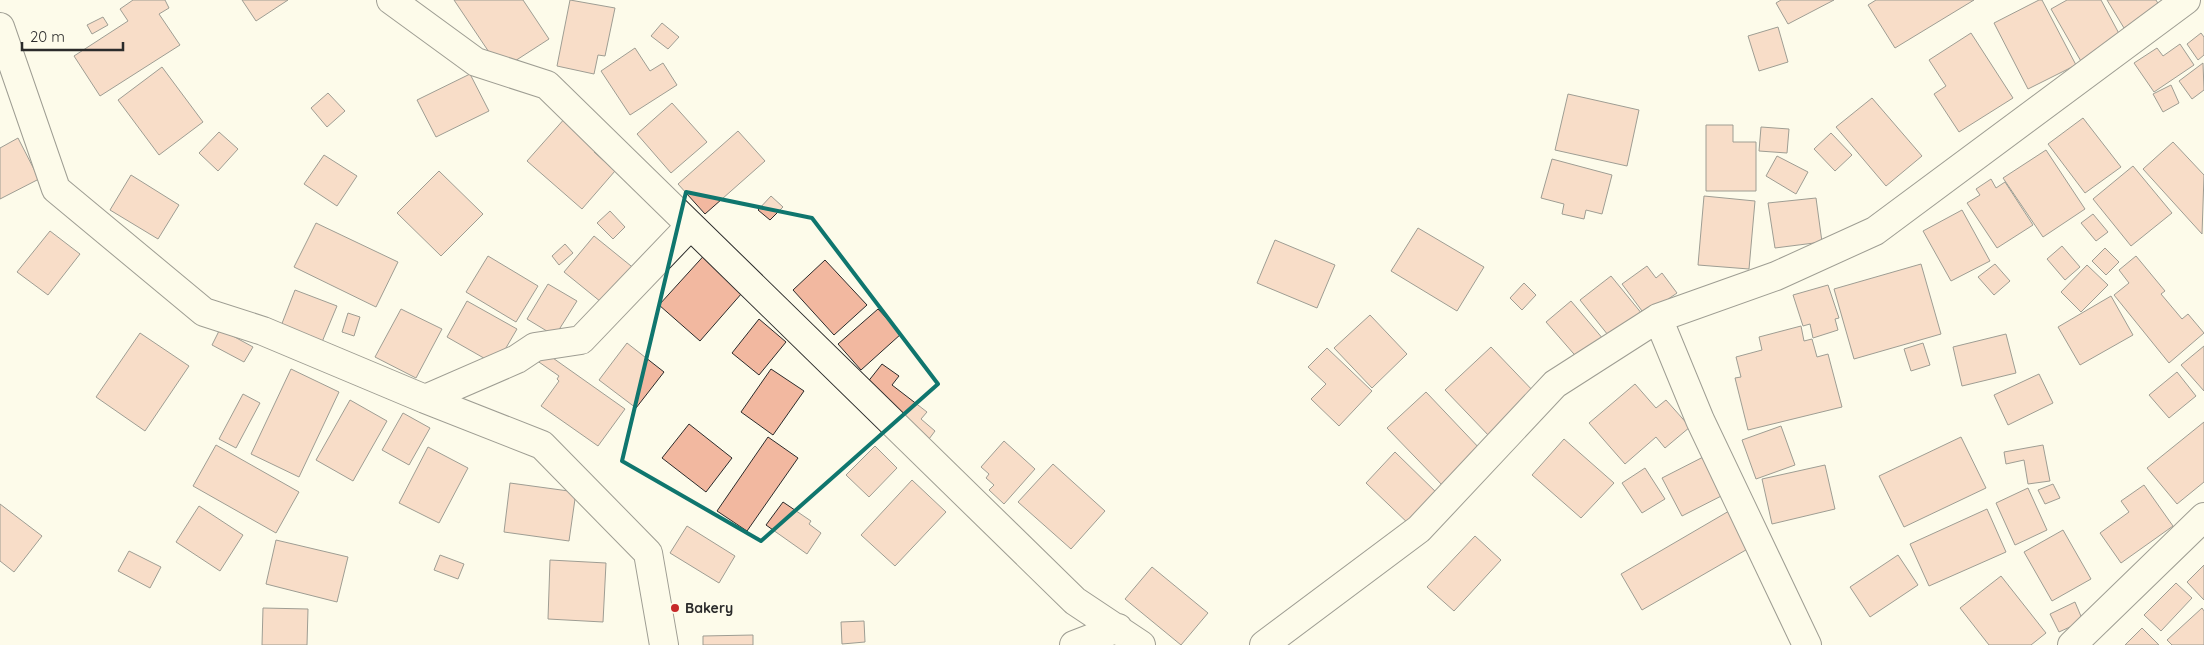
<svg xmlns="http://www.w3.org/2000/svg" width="2204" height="645" font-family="Quicksand,sans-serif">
<rect width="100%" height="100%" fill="#fdfbea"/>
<path fill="#f2b8a0" stroke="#2b2b2b" d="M133,0h32l4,8 -10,6 21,31 -80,51 -26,-40 54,-35 -8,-12z
M242,0h46l-32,21z
M454,0h69l26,39 -48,31z
M570,0l45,8 -10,48 -7,-1 -4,19 -37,-8z
M1781,0h53l-46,24 -12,-21z
M1876,0h98l-79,48 -27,-43z
M2039,0h3l34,65 -48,24 -34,-66z
M2067,0h34l22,41 -41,22 -31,-54z
M2107,0h49l4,7 -36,21z
M103,17l5,8 -16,9 -5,-9z
M662,23l17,14 -11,12 -17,-13z
M1778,27l10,35 -29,9 -11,-35z
M1971,33l42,65 -54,34 -25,-38 12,-8 -17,-26z
M2201,33l3,4v18l-6,5 -11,-16z
M2180,44l14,21 -40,27 -20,-29 23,-15 6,8z
M635,48l15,23 13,-8 14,22 -47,30 -29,-44z
M2203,63l1,27 -12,9 -13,-18z
M162,67l41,55 -44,33 -41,-55z
M470,74l19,37 -53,26 -19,-37z
M2171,85l8,18 -16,9 -10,-18z
M328,93l17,18 -18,16 -16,-19z
M1568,94l71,16 -12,56 -72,-16z
M1872,98l50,58 -36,30 -50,-59z
M672,103l35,39 -36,31 -34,-39z
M566,117l34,29 -6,6 21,19 -33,38 -55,-48z
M2083,118l38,49 -36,26 -37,-49z
M1706,125h27v17h23v49h-50z
M1761,127l28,2 -2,24 -28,-2z
M738,131l27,30 -60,53 -27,-30z
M219,132l19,17 -20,22 -19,-18z
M1831,133l21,22 -17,16 -21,-22z
M18,138l21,41 -39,20v-51z
M2173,142l31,33 -2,59 -59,-65z
M2046,150l39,59 -42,28 -40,-59z
M324,155l33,21 -20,30 -33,-22z
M1777,156l31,16 -12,22 -30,-18z
M1552,159l60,16 -10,39 -16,-4 -2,9 -22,-5 2,-10 -23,-6z
M2133,166l39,47 -41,33 -38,-47z
M439,171l44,43 -42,42 -44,-43z
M131,175l48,30 -21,34 -48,-29z
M1991,179l5,9 9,-6 28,43 -36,23 -30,-45 13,-8 -4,-6z
M771,196l12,11 -13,13 -12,-10z
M1704,196l51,5 -6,68 -51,-4z
M1816,198l6,44 -47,6 -7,-45z
M1962,210l28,51 -39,20 -28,-50z
M610,211l15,16 -12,12 -16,-16z
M2093,214l15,18 -12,9 -15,-18z
M316,223l82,39 -22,45 -82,-40z
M1418,228l66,39 -27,44 -66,-40z
M50,231l30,23 -32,41 -31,-23z
M594,236l42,34 -30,36 -42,-34z
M1275,240l60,25 -18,43 -60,-25z
M565,244l8,9 -14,12 -7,-9z
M2062,246l18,21 -15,13 -18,-21z
M2105,248l14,14 -13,13 -14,-14z
M709,250l40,35 -49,56 -41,-36z
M488,256l50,30 -22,36 -50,-30z
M2136,256l29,35 -4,3 21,25 6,-5 16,19 -35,30 -55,-68 15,-12 -10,-13z
M825,260l42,45 -33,30 -41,-45z
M1921,264l20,70 -87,25 -20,-70z
M1995,264l15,17 -16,14 -16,-18z
M2087,265l21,20 -27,27 -20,-20z
M1647,266l9,12 6,-5 15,20 -32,22 -23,-31z
M1611,276l36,44 -31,25 -36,-45z
M1524,283l12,12 -14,15 -12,-12z
M548,284l29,17 -22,35 -28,-17z
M1828,285l11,33 -4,1 3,11 -25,8 -3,-14 -7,2 -10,-31z
M295,290l42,16 -15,36 -41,-16z
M2111,296l22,39 -53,30 -22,-38z
M467,301l50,28 -21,36 -49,-28z
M1571,301l33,39 -24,21 -34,-39z
M401,309l41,20 -26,49 -41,-21z
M878,309l23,25 -40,36 -23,-26z
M348,313l12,4 -6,19 -12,-4z
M1370,315l37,39 -35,34 -38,-40z
M759,319l27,23 -27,33 -27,-22z
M1801,326l3,15 8,-2 5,18 11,-3 14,53 -94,23 -13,-52 6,-1 -5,-20 26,-7 -3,-13z
M220,329l33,18 -9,15 -32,-17z
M140,333l49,33 -44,65 -49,-34z
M2006,334l10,39 -54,13 -9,-39z
M627,343l37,29 -28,36 -37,-28z
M1923,343l7,22 -19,6 -7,-22z
M2204,346v45l-23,-26z
M1491,347l46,48 -46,43 -46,-48z
M1327,348l45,43 -33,35 -28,-27 15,-15 -18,-17z
M543,351l82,58 -27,37 -57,-40 18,-25 -2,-2 2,-3 -23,-16z
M882,364l17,12 -7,9 35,27 -6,7 14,12 -6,8 -66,-51z
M291,369l48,23 -40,85 -48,-23z
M771,369l33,22 -31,44 -32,-23z
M2177,372l19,24 -27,22 -20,-23z
M2039,374l14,29 -45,22 -14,-30z
M1635,384l21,24 10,-8 24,27 -25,21 -9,-11 -31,27 -36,-41z
M1426,392l56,59 -38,36 -57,-59z
M243,394l17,9 -24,45 -17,-9z
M350,400l37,21 -34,60 -37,-21z
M403,413l27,15 -21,37 -27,-15z
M2204,422v60l-27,22 -30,-36z
M689,424l43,34 -26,34 -44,-34z
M1781,426l14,39 -39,14 -14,-39z
M768,437l30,21 -51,73 -30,-20z
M1961,437l25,51 -82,39 -25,-51z
M1564,439l50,44 -33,35 -49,-43z
M1004,441l31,28 -31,35 -15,-14 5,-5 -8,-7 3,-4 -8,-7z
M216,445l83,47 -23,41 -83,-47z
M2043,445l7,36 -22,3 -4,-24 -18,4 -2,-12z
M875,446l22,22 -28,29 -23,-22z
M428,447l40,21 -29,55 -40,-20z
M1395,452l46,45 -29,30 -46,-44z
M1713,452l20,38 -51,26 -20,-38z
M1053,464l52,47 -34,38 -53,-47z
M1825,465l10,44 -63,15 -10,-45z
M1645,468l20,31 -23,14 -20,-30z
M912,480l34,32 -51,54 -34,-31z
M510,483l66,9 -7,49 -65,-9z
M2053,484l7,14 -15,6 -7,-14z
M2144,485l29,41 -52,37 -21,-30 29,-21 -8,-11z
M2028,488l19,42 -32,15 -19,-42z
M783,502l28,19 -2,3 12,9 -14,21 -41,-29z
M0,504l42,32 -28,36 -14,-11z
M199,506l44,29 -23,36 -44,-29z
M1987,509l19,43 -77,34 -19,-42z
M1729,511l22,36 -109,63 -21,-36z
M687,526l48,30 -16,27 -49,-30z
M2063,530l28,49 -39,22 -28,-49z
M1475,536l26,24 -47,51 -27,-24z
M276,540l72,17 -11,45 -71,-18z
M129,551l32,16 -11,21 -32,-17z
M440,555l24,9 -6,15 -24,-9z
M1898,555l20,30 -48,32 -20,-30z
M550,560l56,3 -3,59 -55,-3z
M2204,565v35l-17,-18z
M1152,567l56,46 -27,32 -56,-46z
M2001,576l45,57 -15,12h-42l-29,-37z
M2176,583l16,15 -31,33 -17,-16z
M2075,602l8,19 -24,11 -9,-18z
M263,608l45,1 -1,36h-45z
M2202,608l2,3v34h-32l-5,-5z
M864,621l1,21 -23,2 -1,-22z
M2142,628l17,17h-34z
M753,635v10h-50v-9z"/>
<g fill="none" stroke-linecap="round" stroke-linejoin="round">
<defs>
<path id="minor" d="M391,0l85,62 71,23 528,516 66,44
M0,27l56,162 148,123 59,19 162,68 117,46 106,108 16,92
M1658,318l42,102 107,225
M425,399l92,-40 18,-12 46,-7 109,-114
M1074,645l44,-17
M1264,645l155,-116 136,-145 103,-66 118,-42 99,-45 311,-231
M2072,645l132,-128"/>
</defs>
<use href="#minor" stroke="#2b2b2b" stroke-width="30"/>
<use href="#minor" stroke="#fdfbea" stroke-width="28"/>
</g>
<path d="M0 0H2204V645H0ZM686,192l126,26 126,166 -177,157 -139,-80z" fill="#fdfbea" fill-opacity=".55" fill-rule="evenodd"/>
<path fill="none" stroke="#0f766e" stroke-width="4" stroke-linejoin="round" d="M686,192l126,26 126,166 -177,157 -139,-80z"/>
<circle fill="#c62828" stroke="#fdfbea" stroke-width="2" cx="675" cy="608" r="5"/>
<g text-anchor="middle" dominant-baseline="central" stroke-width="4" stroke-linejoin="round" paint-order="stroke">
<g font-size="14" font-weight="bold" fill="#2b2b2b" stroke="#fdfbea" text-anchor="start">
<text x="685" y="608">Bakery</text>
</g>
</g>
<path d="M22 42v8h101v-8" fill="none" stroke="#2b2b2b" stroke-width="2.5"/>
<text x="30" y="42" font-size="15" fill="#2b2b2b" stroke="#fdfbea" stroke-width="4" paint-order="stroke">20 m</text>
</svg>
